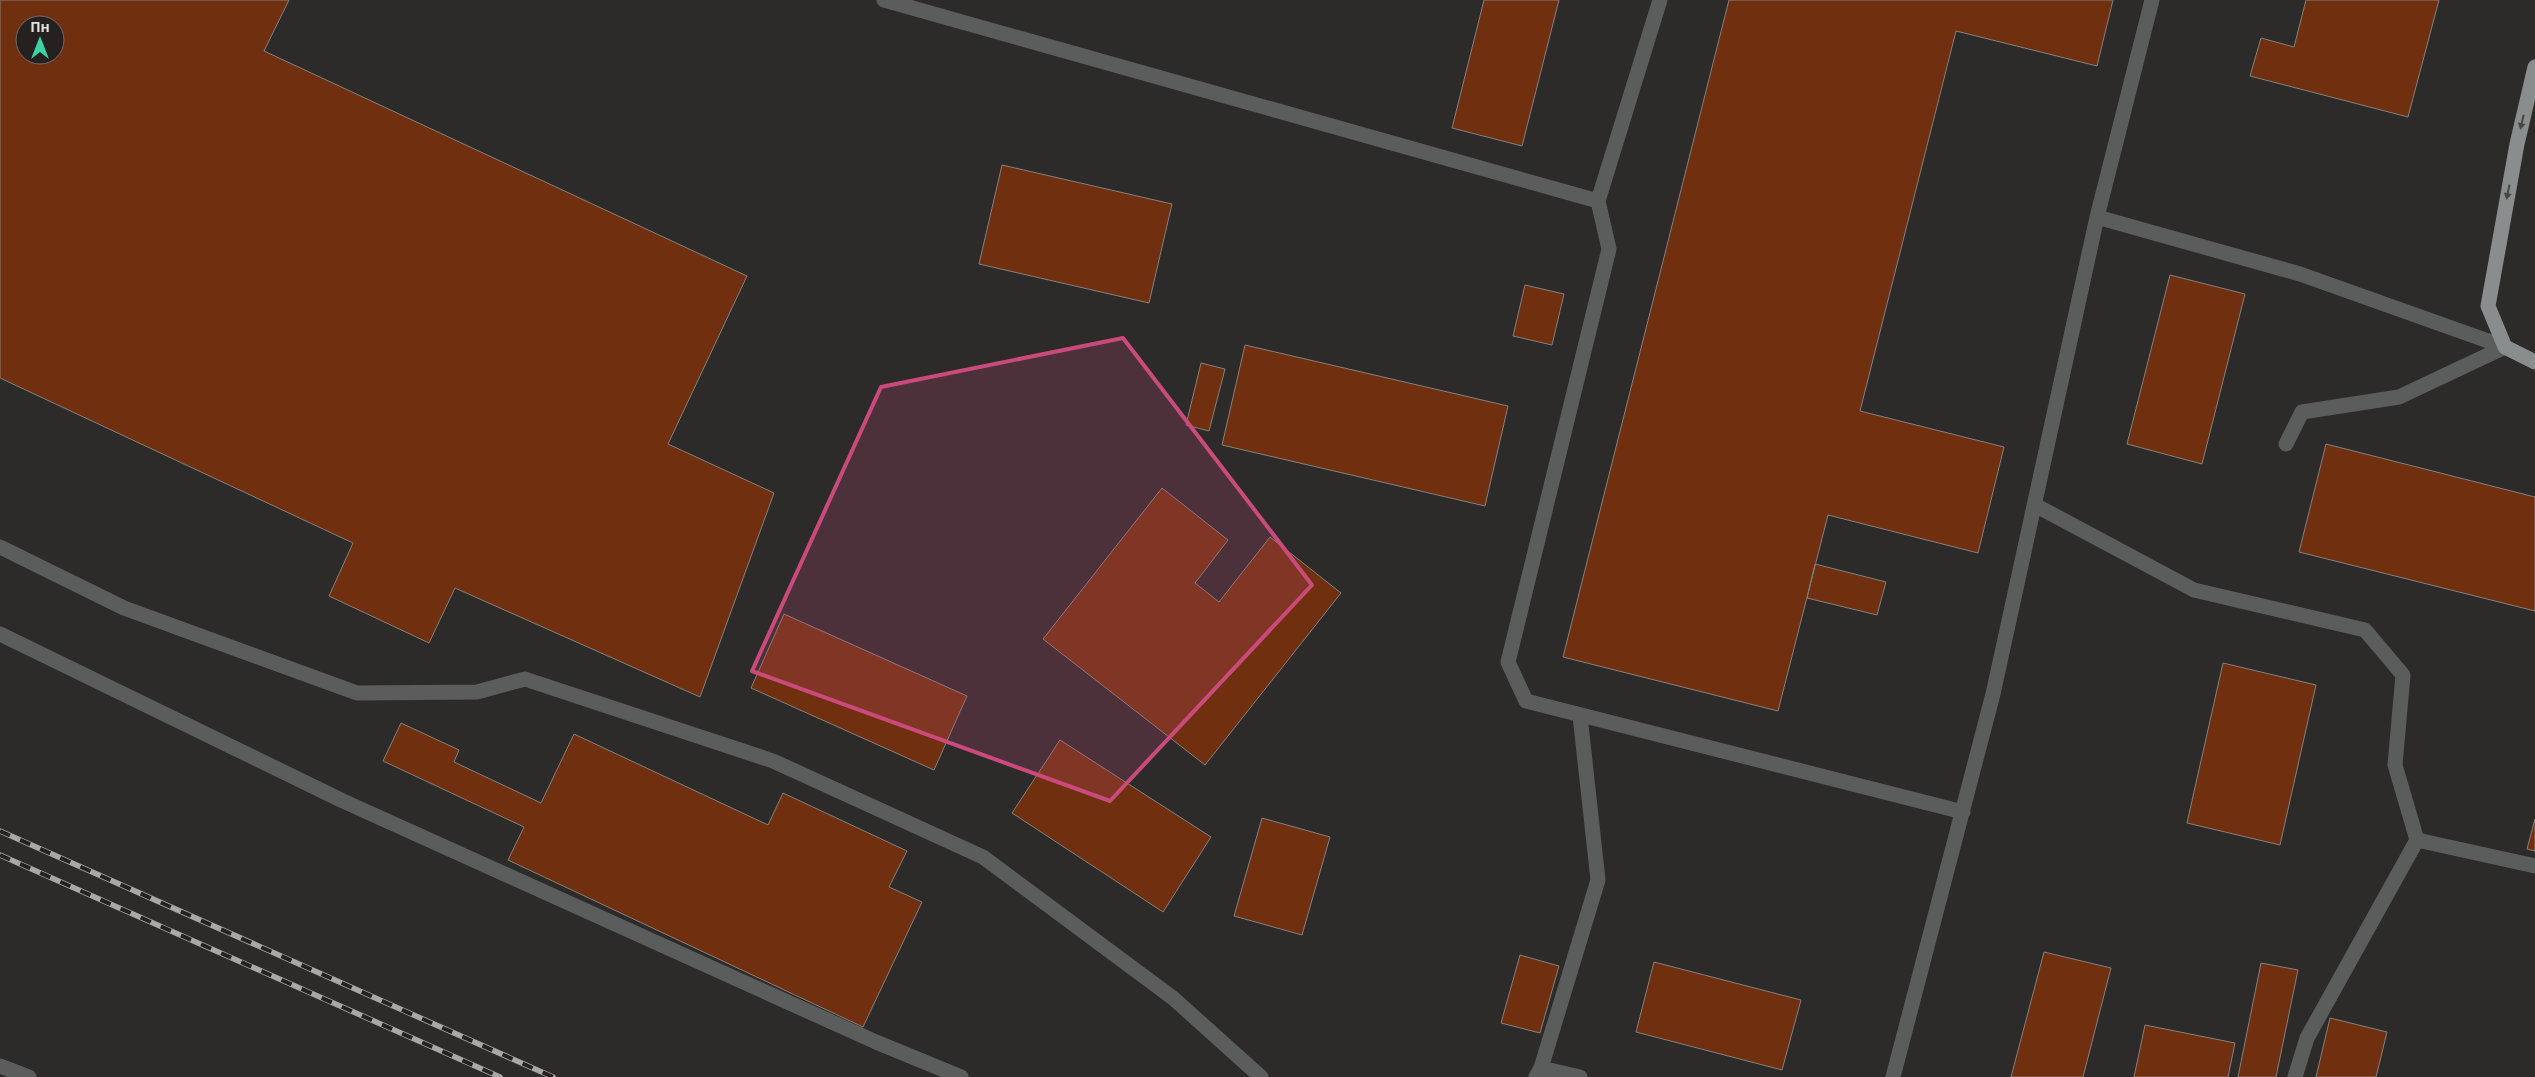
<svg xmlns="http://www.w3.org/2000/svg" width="2535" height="1077" font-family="'Open Sans',sans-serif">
<rect width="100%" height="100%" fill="#2d2b2a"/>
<path fill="#70300f" stroke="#84817f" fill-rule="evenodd" d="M0,0h289l-25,51 483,225 -79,168 106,49 -74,204 -245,-109 -26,55 -100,-47 24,-53 -353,-165zM25,25h30v30h-30z
M1484,0h75l-37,146 -70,-18z
M1729,0h384l-16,66 -141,-35 -96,380 144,36 -26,106 -150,-38 -50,196 -215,-54z
M2306,0h133l-31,117 -158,-41 11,-38 33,9z
M1002,165l170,39 -23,99 -170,-39z
M2170,275l75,19 -43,170 -75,-20z
M1525,285l39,9 -12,51 -39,-9z
M1245,345l263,61 -23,100 -263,-61z
M1201,363l24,6 -16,62 -23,-6z
M2326,444l209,53v114l-236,-59z
M1162,488l66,52 -33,43 24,19 51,-65 71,56 -136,172 -162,-126z
M1815,564l71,18 -9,33 -70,-17z
M784,614l183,82 -33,74 -183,-82z
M2223,663l93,22 -36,160 -93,-22z
M401,723l58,27 -5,12 87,41 33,-69 194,91 15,-32 124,58 -18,36 33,15 -59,125 -355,-167 16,-33 -141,-66z
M1060,740l151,97 -48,75 -151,-99z
M1262,818l68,19 -28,98 -68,-19z
M2535,819v32l-8,-2z
M2044,952l67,16 -28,109h-72z
M1520,955l39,11 -19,67 -39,-10z
M1654,962l147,38 -19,70 -146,-38z
M2261,963l37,7 -22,107h-38z
M2330,1018l57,14 -11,45h-60z
M2145,1025l90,18 -7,34h-94z"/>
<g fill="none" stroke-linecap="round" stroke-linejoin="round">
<path stroke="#5b5d5d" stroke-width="15" d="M884,0l714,201 62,-201
M1598,201l11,48 -101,413 18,39 437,111
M2097,217l203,57 205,73
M2286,444l16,-32 97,-15 106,-50
M2035,505l159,85 171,40 38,45 -8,90 22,75
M0,547l124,61 233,85 120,-1 48,-13 248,82 210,96 190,141 88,79
M0,634l343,167 533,241 85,35
M0,1066l29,11
M1541,1068l39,9
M1536,1077l5,-9 57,-188 -18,-164
M1893,1077l100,-383 104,-477 55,-217
M2295,1077l12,-39 110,-198 118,26"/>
<path stroke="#8a8d8e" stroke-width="15" d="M2535,67l-18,77 -29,162 17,41 30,15"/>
<defs>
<path id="rail" d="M0,831l553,246
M0,855l500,222"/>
</defs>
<use href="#rail" stroke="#aaa8a7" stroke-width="5.5"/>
<use href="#rail" stroke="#242120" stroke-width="4" stroke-dasharray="11" stroke-linecap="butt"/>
</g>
<defs><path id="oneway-solid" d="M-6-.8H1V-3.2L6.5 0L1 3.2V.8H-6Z" transform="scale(1.25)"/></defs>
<g fill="#484746">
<use href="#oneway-solid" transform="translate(2522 122) rotate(103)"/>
<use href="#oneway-solid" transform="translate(2508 192) rotate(101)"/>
</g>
<path fill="#ca4a7c" fill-opacity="0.2" stroke="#ca4a7c" stroke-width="4" stroke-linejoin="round" d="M1123,338l189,247 -202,216 -358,-130 129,-284z"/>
<g transform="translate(40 40)"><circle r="24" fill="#242120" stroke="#706d6c"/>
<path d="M0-4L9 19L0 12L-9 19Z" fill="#3bd4a4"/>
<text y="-8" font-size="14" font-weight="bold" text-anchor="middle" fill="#e2e0df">Пн</text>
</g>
</svg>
